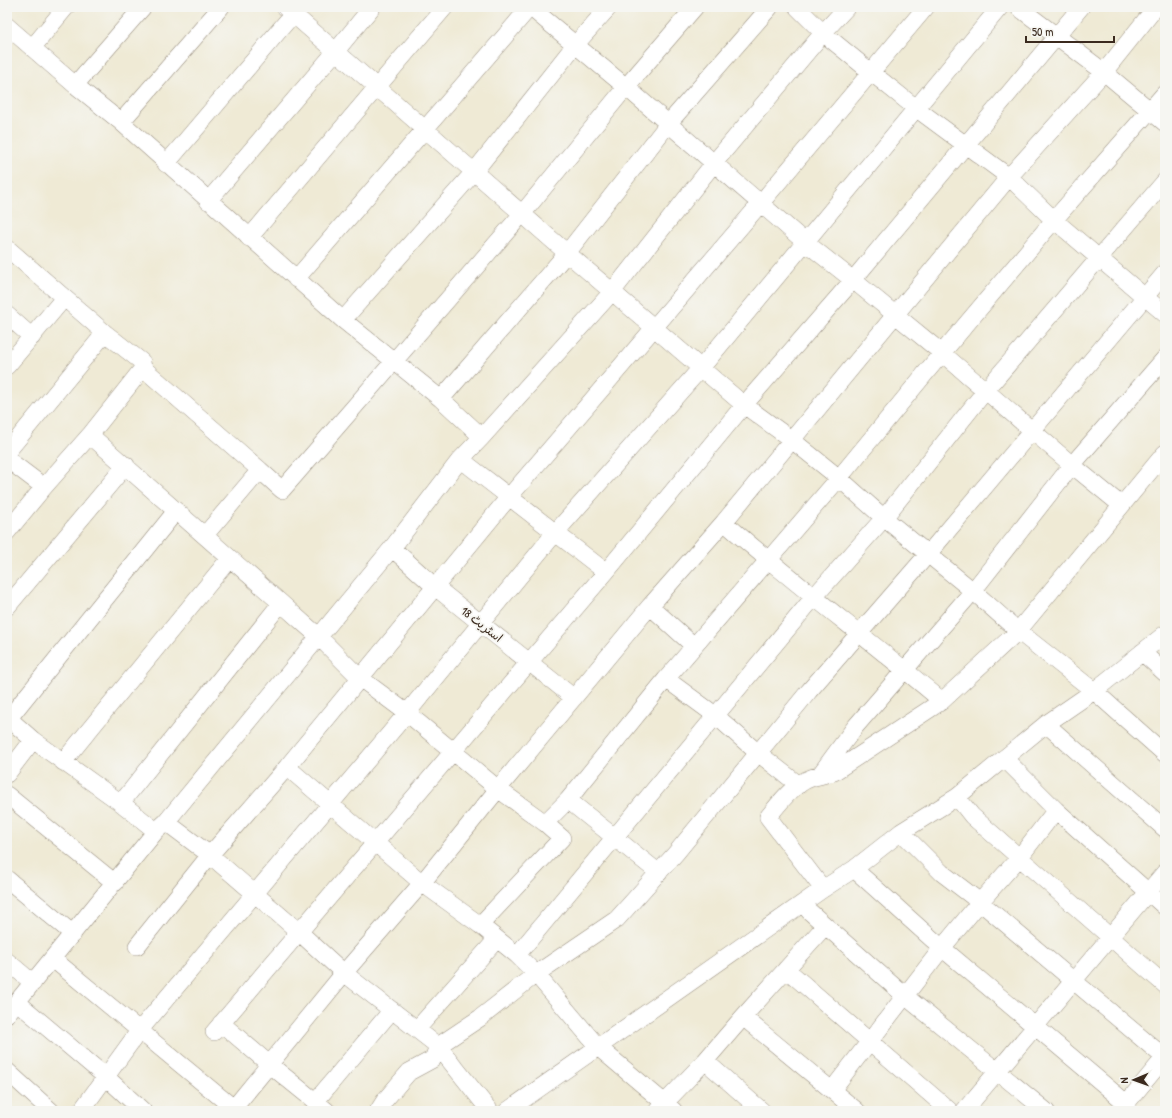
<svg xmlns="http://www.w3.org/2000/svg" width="1172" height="1118" font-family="'Patrick Hand','Playpen Sans Arabic',sans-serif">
<rect width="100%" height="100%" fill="#f6f6f2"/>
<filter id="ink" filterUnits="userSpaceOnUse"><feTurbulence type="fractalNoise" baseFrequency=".025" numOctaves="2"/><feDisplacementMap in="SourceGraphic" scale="8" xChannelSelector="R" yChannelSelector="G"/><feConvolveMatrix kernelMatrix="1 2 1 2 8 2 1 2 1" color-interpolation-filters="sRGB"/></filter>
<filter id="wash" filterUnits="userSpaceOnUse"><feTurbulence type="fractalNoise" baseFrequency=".012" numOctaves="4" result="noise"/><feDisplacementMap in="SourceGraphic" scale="16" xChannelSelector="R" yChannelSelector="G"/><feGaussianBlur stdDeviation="0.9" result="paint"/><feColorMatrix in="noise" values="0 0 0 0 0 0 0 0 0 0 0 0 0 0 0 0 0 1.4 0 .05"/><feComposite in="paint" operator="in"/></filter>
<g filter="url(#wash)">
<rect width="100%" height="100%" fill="#efead5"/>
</g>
<g filter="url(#ink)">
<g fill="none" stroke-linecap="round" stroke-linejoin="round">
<defs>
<path id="minor" d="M285,7l282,246 177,152 48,35 47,38 45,40 89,73 45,40 76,60 71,63
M797,7l26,26 49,40 45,36 92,68 45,43 111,94
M1018,7l86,65 61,51
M7,26l68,59 46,37 222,198 98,79 41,38 -23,24 -67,87 -226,274 -10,9 -149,183
M32,48l34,-41
M75,85l68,-78
M121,122l100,-115
M166,164l133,-157
M208,201l128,-150 36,-44
M249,238l196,-231
M7,248l98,85 37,29 1,6 -53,67 -46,52 -37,45
M296,279l234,-272 96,80 179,155 48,38 89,73 130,112 49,40
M7,315l25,22
M343,320l131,-148 101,-127 34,-38
M7,366l57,-68
M143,368l117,102
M441,399l126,-146 101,-129 102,-117
M90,435l191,168 37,33 42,42 47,35 91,76 47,34
M482,437l130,-145 102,-129 109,-130 24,-26
M7,452l98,-119
M7,459l37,28
M459,461l9,4 138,107
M724,522c70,62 146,118 218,179
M205,535l55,-65 22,20 240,-276 104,-127 69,-80
M392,548l42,38 140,112
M650,606l44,40
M7,607l119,-142
M1142,652l23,21
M666,679l49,36 43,38 41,32
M7,717l26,23 88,63 35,28
M9,718l167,-207
M1046,724l119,105
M1004,758l52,52 109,97
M63,762l167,-204
M287,767l135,116 58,42 37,30 19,19 81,-55 59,-66 133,-162 119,-137 237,-281
M7,774l26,-34
M819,776l15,-4 108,-71 76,-70 147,-178
M7,795l108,88
M957,797l15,19 193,169
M568,800l91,73
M121,803l160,-200
M166,822l44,33 88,76 46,42 94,73 52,65
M901,832l41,41 38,29 184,155
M854,869l88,79 184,155
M7,879l66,55
M823,889l-55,-72c13,-16 29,-38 51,-41l36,-49 118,-136 99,-126 93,-107
M809,911l96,85 141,115
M480,925l82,-87 -17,-15 23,-23 98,-121 173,-201 103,-125 112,-133 111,-127
M137,946l73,-91 77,-88 222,-270 251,-293 166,-197
M517,955l297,-358 70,-79 102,-128 179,-209
M53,959l184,152
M7,961l26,22
M786,969l164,142
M17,1002l89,75 37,34
M743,1017l114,94
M221,1023l48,41 58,47
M417,1029l80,-90
M214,1032l392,-460 138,-167 109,-125 228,-273
M705,1061l57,50
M7,1071l44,40
M832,1090l110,-142 38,-46 39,-44 37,-48
M315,1102l77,-92
M233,1109l111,-136 78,-90 76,-94 152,-183 74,-84 285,-345 95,-105 52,-65
M81,1111l58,-80 268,-318 148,-180 146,-165 299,-361
M378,1111l7,-11 24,-28 24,-13 5,-13 42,-28 56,-44 62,73 76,64
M507,1111l316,-222 31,-20 47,-37 56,-35 89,-73 48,-33 71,-57
M657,1111l48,-50 38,-44 82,-91
M964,1111l201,-239
M1120,1111l45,-54"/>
</defs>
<use href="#minor" stroke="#958a7a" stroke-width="18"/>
<use href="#minor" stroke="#fff" stroke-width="17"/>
</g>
</g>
<g text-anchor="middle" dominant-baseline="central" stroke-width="3.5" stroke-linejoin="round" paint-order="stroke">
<g font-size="12" fill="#3b2a1e" stroke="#f6f6f2">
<text transform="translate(482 624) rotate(38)">اسٹریٹ 18</text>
</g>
</g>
<rect width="1172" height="1118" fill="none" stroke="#f6f6f2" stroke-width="24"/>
<g transform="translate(1134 1080) rotate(268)" stroke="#f6f6f2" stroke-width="3" paint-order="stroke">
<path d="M0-3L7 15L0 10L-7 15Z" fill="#3b2a1e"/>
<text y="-6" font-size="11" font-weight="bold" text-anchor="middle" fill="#3b2a1e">N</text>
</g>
<path d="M1026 36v6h88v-6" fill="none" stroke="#3b2a1e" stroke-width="2"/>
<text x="1032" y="36" font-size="12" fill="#3b2a1e" stroke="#f6f6f2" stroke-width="3" paint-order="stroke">50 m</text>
</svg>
